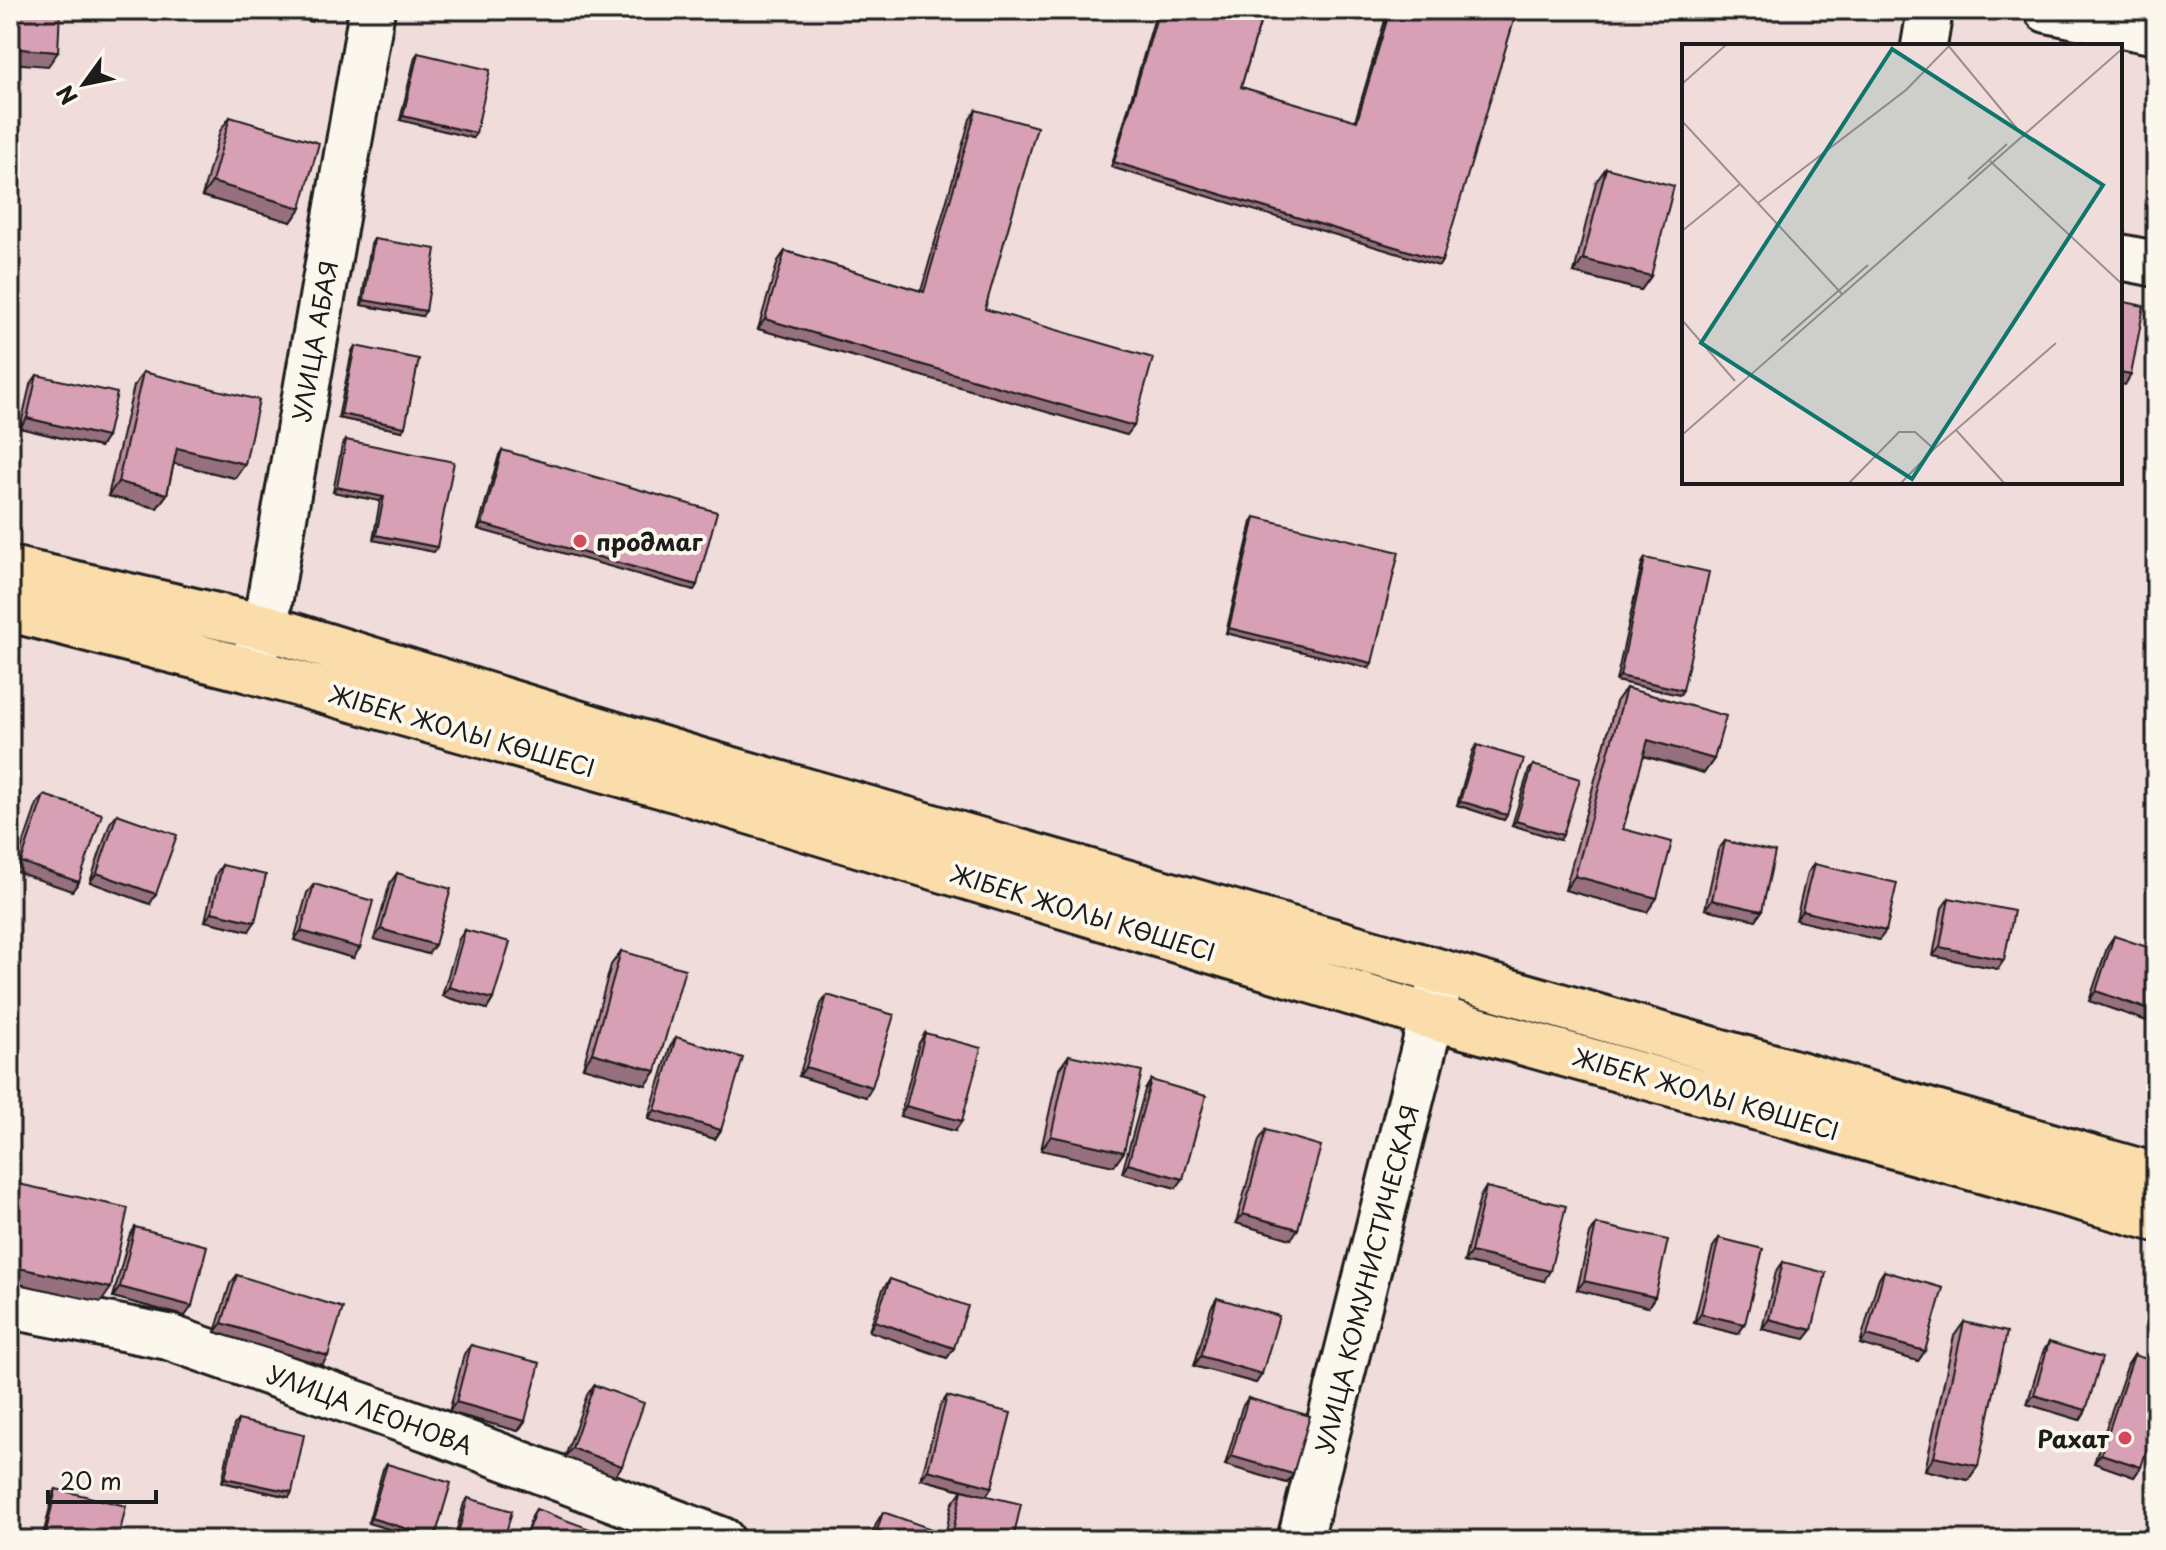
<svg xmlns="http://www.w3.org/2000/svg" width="2166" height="1550" font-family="'Playpen Sans',sans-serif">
<rect width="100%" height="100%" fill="#f0dddb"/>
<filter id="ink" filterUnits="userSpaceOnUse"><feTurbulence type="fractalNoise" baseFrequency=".0125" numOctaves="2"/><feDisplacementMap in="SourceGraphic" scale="16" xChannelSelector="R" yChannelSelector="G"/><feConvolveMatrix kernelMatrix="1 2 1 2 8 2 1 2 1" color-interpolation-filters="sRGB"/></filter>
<g filter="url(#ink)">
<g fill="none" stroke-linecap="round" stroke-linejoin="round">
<defs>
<path id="minor" d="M2047,10l109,22
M1924,46l6,-36
M2120,257l36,7
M252,664l13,-37 107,-617
M10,1306l158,31 261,92 293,111
M1300,1540l141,-560"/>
<path id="major" d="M10,569l255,58 436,134 1455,415
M10,609l239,61 436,122 747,225 724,202"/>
</defs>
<use href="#minor" stroke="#1c1c1c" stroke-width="50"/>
<use href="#major" stroke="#1c1c1c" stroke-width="50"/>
<use href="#minor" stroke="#fbf7ec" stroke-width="44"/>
<use href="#major" stroke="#faddab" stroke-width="44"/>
</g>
<path fill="#b98a9b" stroke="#1c1c1c" stroke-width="2" d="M1157,10h107l-23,77 114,34 33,-111h129l-78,256 -328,-99z
M418,53l55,85 -73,-18 15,-63z
M976,110l9,199 142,126 -369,-106 20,-68 7,-10 136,40 49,-172z
M230,117l71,91 -10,14 -89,-26 18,-65z
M1606,168l45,108 -10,14 -67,-17 22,-91z
M374,239l48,77 -61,-11 10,-61z
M355,346l47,85 -64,-13 14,-67z
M143,372l102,92 -10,14 -61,-15 -7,31 -10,14 -49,-12 26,-110z
M37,375l70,62 -7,10 -80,-19 10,-43z
M346,440l91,107 -3,5 -61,-12 7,-39 -47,-9 9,-47z
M502,450l192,140 -216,-61 21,-74z
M1255,517l114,151 -143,-35 26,-111z
M1645,558l35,137 -64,-14 26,-118z
M1626,688l88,71 -10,14 -61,-17 -20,73 24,83 -82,-22 51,-188z
M1477,745l30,70 -3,5 -47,-15 16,-55z
M1533,765l27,75 -48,-15 17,-55z
M44,795l35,87 -7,9 -58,-20 23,-67z
M117,814l33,90 -60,-22 20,-59z
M1725,841l37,70 -6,9 -51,-11 13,-59z
M1814,864l72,67 -7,9 -83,-20 11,-47z
M222,865l27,66 -44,-10 11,-47z
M397,873l31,81 -54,-15 16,-56z
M314,884l39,74 -59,-18 13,-47z
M1949,898l49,71 -65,-13 9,-48z
M465,930l28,69 -6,10 -45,-13 17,-57z
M2114,936l36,86 -61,-21 19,-56z
M621,951l35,120 -10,14 -63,-18 28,-102z
M827,995l45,92 -6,10 -67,-21 22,-72z
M925,1033l30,98 -55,-15 19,-73z
M676,1037l45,93 -6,9 -67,-20 22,-72z
M1069,1055l55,97 -10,14 -73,-16 18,-81z
M1151,1080l25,108 -54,-15 23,-83z
M1266,1130l25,109 -55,-16 23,-83z
M1486,1187l58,94 -80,-19 16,-65z
M1596,1224l52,83 -71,-17 13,-56z
M135,1227l50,89 -72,-19 16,-60z
M1719,1238l26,86 -7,10 -44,-11 19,-76z
M1783,1262l29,68 -7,9 -43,-10 14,-57z
M1884,1271l41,80 -7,10 -58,-17 18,-64z
M237,1275l85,90 -107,-33 15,-48z
M890,1279l64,69 -7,10 -78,-27 14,-42z
M1217,1298l45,76 -6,9 -62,-17 17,-58z
M1964,1322l14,144 -10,14 -43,-10 29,-134z
M2049,1342l37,68 -6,10 -53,-16 16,-52z
M471,1345l54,76 -7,10 -69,-19 15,-58z
M2134,1355l7,112 -7,10 -40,-14 34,-99z
M594,1385l21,91 -50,-19 22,-62z
M947,1396l45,91 -6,9 27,44h-69l8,-36 10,-14 10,3 -51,-14 19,-73z
M1248,1398l45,76 -6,9 -62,-18 17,-58z
M238,1420l54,72 -3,5 -67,-15 12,-57z
M387,1464l46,76h-7l-58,-17 15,-54z
M56,1489l62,51h-76l11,-46z
M468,1498l36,42h-50l10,-37z
M536,1509l50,31h-63l10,-26z
M883,1512l54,28h-67l7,-18z"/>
<path fill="#96707e" stroke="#1c1c1c" stroke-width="2" d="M275,10h36l7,2 -6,10z
M10,48l48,4 -10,14 -38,-3z
M403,116l73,17 -3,5 -73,-18z
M1114,162l328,99 -3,5 -328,-99z
M212,182l89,26 -10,14 -89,-26z
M1583,259l68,17 -10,14 -67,-17z
M364,300l62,11 -4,5 -61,-11z
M765,319l369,107 -7,9 -369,-106z
M2120,373l11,2 -6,10 -5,-1z
M341,414l64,13 -3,4 -64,-13z
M27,418l80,19 -7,10 -80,-19z
M177,448l68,16 -10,14 -67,-16z
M118,482l49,12 -10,14 -49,-12z
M337,487l47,10 -4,4 -47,-9z
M482,524l215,61 -3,5 -216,-61z
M376,535l61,12 -3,5 -61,-12z
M1229,628l143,35 -3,5 -143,-35z
M1620,676l63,14 -3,5 -64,-14z
M1648,740l66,19 -10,14 -66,-19z
M1460,801l47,14 -3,5 -47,-15z
M1516,821l47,14 -3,5 -48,-15z
M21,862l58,20 -7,9 -58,-20z
M97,873l59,21 -6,10 -60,-22z
M1575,876l82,22 -10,14 -82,-22z
M1712,900l50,11 -6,9 -51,-11z
M1802,911l84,20 -7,9 -83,-20z
M212,912l43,10 -6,9 -44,-10z
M381,929l54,16 -7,9 -54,-15z
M301,931l59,17 -7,10 -59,-18z
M1940,947l64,13 -6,9 -65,-13z
M449,987l44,12 -6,10 -45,-13z
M2096,991l60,22 -6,9 -61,-21z
M592,1053l64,18 -10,14 -63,-18z
M806,1067l66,20 -6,10 -67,-21z
M906,1106l56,15 -7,10 -55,-15z
M655,1110l66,20 -6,9 -67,-20z
M1051,1136l73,16 -10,14 -73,-16z
M1128,1164l55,15 -7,9 -54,-15z
M1243,1214l55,15 -7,10 -55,-16z
M1471,1252l79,19 -6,10 -80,-19z
M10,1266l101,22 -10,14 -91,-20z
M1584,1281l71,16 -7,10 -71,-17z
M120,1287l72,19 -7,10 -72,-19z
M1701,1314l44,10 -7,10 -44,-11z
M1769,1319l43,11 -7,9 -43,-10z
M875,1321l79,27 -7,10 -78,-27z
M222,1323l106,33 -6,9 -107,-33z
M1867,1335l58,16 -7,10 -58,-17z
M1201,1356l61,18 -6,9 -62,-17z
M2034,1395l52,15 -6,10 -53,-16z
M456,1402l69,19 -7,10 -69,-19z
M572,1448l50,18 -7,10 -50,-19z
M2101,1454l40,13 -7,10 -40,-14z
M1231,1456l62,18 -6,9 -62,-18z
M1934,1457l44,9 -10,14 -43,-10z
M928,1470l64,17 -6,9 -65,-17z
M225,1478l67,14 -3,5 -67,-15z
M371,1518l64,19 -2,3h-7l-58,-17z"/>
<path fill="#d7a0b4" stroke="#1c1c1c" stroke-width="2" d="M10,10h50l-2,42 -48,-4z
M1159,10h105l-23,77 116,34 33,-111h127l-75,251 -328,-99z
M418,53l72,17 -14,63 -73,-17z
M976,110l61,17 -52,182 168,49 -19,68 -369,-107 20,-68 139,41z
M230,117l89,26 -18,65 -89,-26z
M1606,168l68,18 -23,90 -68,-17z
M374,239l62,10 -10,62 -62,-11z
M2120,301l24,5 -13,69 -11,-2z
M355,346l64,13 -14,68 -64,-13z
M143,372l116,28 -14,64 -68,-16 -10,46 -49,-12z
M37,375l80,18 -10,44 -80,-19z
M346,440l108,22 -17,85 -61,-12 8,-38 -47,-10z
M502,450l215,62 -20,73 -215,-61z
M1255,517l144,35 -27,111 -143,-35z
M1645,558l64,14 -26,118 -63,-14z
M1626,688l100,28 -12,43 -66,-19 -25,89 49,13 -15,56 -82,-22z
M1477,745l47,14 -17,56 -47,-14z
M1533,765l47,14 -17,56 -47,-14z
M44,795l58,19 -23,68 -58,-20z
M117,814l60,21 -21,59 -59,-21z
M1725,841l50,11 -13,59 -50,-11z
M1814,864l83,19 -11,48 -84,-20z
M222,865l44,10 -11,47 -43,-10z
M397,873l54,16 -16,56 -54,-16z
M314,884l59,17 -13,47 -59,-17z
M1949,898l65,13 -10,49 -64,-13z
M465,930l45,12 -17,57 -44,-12z
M2114,936l42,14v62l-60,-21z
M621,951l64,18 -29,102 -64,-18z
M827,995l67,20 -22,72 -66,-20z
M925,1033l56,15 -19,73 -56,-15z
M676,1037l67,21 -22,72 -66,-20z
M1069,1055l73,16 -18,81 -73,-16z
M1151,1080l55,16 -23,83 -55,-15z
M1266,1130l55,16 -23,83 -55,-15z
M14,1183l114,25 -17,80 -101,-22v-63z
M1486,1187l80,19 -16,65 -79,-19z
M1596,1224l72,16 -13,57 -71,-16z
M135,1227l72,19 -15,60 -72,-19z
M1719,1238l44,11 -18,75 -44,-10z
M1783,1262l43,11 -14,57 -43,-11z
M1884,1271l59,17 -18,63 -58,-16z
M237,1275l106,33 -15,48 -106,-33z
M890,1279l78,27 -14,42 -79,-27z
M1217,1298l62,18 -17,58 -61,-18z
M1964,1322l43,10 -29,134 -44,-9z
M2049,1342l53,16 -16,52 -52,-15z
M471,1345l69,18 -15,58 -69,-19z
M2134,1355l22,7v60l-15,45 -40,-13z
M594,1385l50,18 -22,63 -50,-18z
M947,1396l64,17 -19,74 -64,-17z
M1248,1398l62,18 -17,58 -62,-18z
M238,1420l66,15 -12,57 -67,-14z
M387,1464l64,19 -16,54 -64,-19z
M56,1489l70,17 -8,34h-74z
M962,1490l59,14 -8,36h-62z
M468,1498l44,13 -8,29h-48z
M536,1509l54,20 -4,11h-62z
M883,1512l57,20 -3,8h-63z"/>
</g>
<g fill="#d1495b" stroke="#fbf7ec" stroke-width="3">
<circle cx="580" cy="541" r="8"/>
<circle cx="2125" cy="1438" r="8"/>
</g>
<g text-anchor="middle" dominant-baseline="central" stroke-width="8" stroke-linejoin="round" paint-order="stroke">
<g font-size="24" fill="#1c1c1c" stroke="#fbf7ec">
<text transform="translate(314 341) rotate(-80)">УЛИЦА АБАЯ</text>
<text transform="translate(462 730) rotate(16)">ЖІБЕК ЖОЛЫ КӨШЕСІ</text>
<text transform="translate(1083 912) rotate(17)">ЖІБЕК ЖОЛЫ КӨШЕСІ</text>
<text transform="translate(1706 1093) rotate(16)">ЖІБЕК ЖОЛЫ КӨШЕСІ</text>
<text transform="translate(1366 1279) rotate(-76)">УЛИЦА КОМУНИСТИЧЕСКАЯ</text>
<text transform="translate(370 1409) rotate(20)">УЛИЦА ЛЕОНОВА</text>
</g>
<g font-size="24" font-weight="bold" fill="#1c1c1c" stroke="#fbf7ec" text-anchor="start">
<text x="596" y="541">продмаг</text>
<text x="2109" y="1438" text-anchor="end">Рахат</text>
</g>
</g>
<g transform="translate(1682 44)">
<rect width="440" height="440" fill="#f0dddb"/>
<path fill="none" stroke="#9b908f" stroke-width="2" d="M265,0l77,93M0,40l45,-40M0,77l160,173M308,117l132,123M286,135l39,-35M76,159l148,-113 43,-44M0,187l58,-47M0,276l53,61M99,297l87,-76M274,386l49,54M0,391l440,-386M166,440l51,-52h16l19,17 122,-106M218,440l34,-35"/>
<path fill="#0f766e" fill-opacity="0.15" stroke="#0f766e" stroke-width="4" d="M210,5l211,136 -191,294 -211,-136z"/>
<rect width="440" height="440" fill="none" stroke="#1c1c1c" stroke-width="4"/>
</g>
<rect width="2166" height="1550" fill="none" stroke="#fbf7ec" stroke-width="40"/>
<rect x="20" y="20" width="2126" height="1510" fill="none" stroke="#1c1c1c" stroke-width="3" filter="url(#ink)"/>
<g transform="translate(84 84) rotate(237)" stroke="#fbf7ec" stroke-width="6" paint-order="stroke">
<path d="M0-6L14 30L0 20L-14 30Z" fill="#1c1c1c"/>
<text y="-12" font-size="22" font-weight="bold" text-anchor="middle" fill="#1c1c1c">N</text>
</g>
<path d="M48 1490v12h108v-12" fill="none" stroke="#1c1c1c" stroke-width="4"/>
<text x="60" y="1490" font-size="24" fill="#1c1c1c" stroke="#fbf7ec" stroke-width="6" paint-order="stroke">20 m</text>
</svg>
